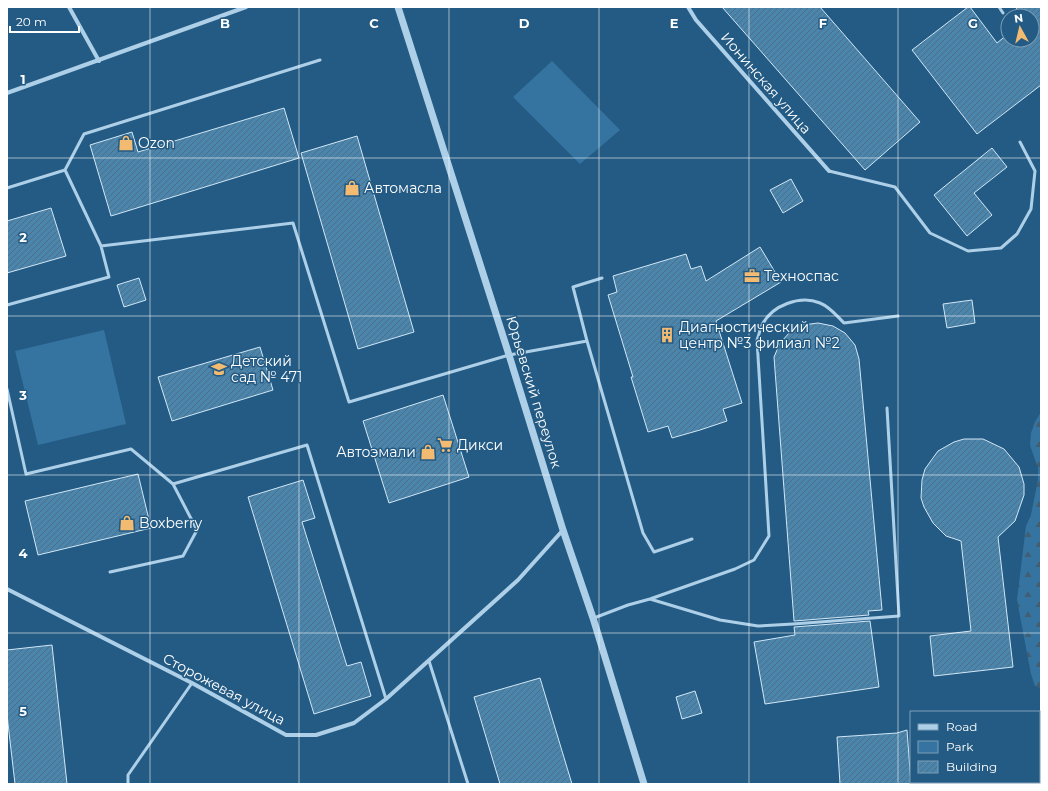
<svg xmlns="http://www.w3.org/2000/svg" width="1048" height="791" font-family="Montserrat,sans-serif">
<defs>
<pattern id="forest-firs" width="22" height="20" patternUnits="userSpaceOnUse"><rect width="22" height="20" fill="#3574a0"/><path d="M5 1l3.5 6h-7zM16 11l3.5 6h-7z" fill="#425e72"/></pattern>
<pattern id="building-hatch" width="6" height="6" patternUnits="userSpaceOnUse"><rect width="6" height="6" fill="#4c85ac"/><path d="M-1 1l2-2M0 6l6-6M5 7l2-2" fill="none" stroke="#4c6e86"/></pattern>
</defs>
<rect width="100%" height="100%" fill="#245b84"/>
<path fill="#3574a0" d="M552,61l68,69 -40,34 -67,-67z
M104,330l22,94 -88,21 -23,-94z
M1041,751v33h-14l1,-2h11v-26z"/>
<path fill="url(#forest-firs)" d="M1041,412v276l-6,-2 -4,-12 -14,-74 9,-74 5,-11 7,-35v-12l-8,-23 1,-12 4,-11z"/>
<path fill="url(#building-hatch)" stroke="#d1e7f6" d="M722,7h98l100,115 -55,48z
M968,7h2l27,36 11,-9v6h24v-24h-12l-4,-9h25v78l-64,49 -65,-84z
M284,108l15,50 -188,58 -21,-71 42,-13 6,20z
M357,136l57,196 -56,17 -57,-196z
M992,148l15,19 -33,26 18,22 -25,21 -33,-41z
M791,179l12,22 -20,12 -13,-23z
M51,208l15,48 -59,17v-52z
M760,247l21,35 -65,39 26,82 -19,6 4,12 -27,9 -28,8 -4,-12 -20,6 -17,-55h2l-25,-82 9,-3 -4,-16 73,-22 5,15 10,-3 5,15z
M139,278l7,22 -22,7 -7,-22z
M972,300l3,23 -28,5 -4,-24z
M818,323l15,3 12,7 10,12 4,14 23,251 -14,1 1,4 -75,6 -20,-264 6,-14 10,-11 13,-7z
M260,347l13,43 -101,31 -14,-44z
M443,395l26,82 -80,26 -26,-82z
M964,439h19l21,10 15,18 5,17v11l-9,26 -17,16 15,130 -79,9 -4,-40 41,-5 -10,-90 -15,-5 -13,-13 -9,-16 -3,-9 1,-18 3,-11 13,-18 16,-9z
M138,474l13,54 -113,27 -13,-54z
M303,480l12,38 -13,4 45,144 14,-4 10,34 -57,18 -66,-217z
M870,621l9,66 -114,17 -11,-62 41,-7 -1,-8z
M52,645l15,139h-52l-8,-69v-65z
M540,678l32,106h-72l-26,-87z
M695,691l7,22 -20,6 -6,-22z
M907,730l4,54h-71l-3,-47 60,-4z"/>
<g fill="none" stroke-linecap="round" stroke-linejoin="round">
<path stroke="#add0e8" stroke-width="3" d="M999,7l4,6
M829,171l66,16 35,46 38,18 33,-3 16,-14 14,-25 4,-38 -15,-29
M7,188l58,-18 19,-36 236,-74
M101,246l192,-23 56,179 160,-47 78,-14 -14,-54 29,-9
M7,305l102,-28 -8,-31 -36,-76
M587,341l56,192 11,19 38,-13
M7,389l19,85 105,-25 42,35 24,46 -14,26 -73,16
M173,484l134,-39 79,254
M650,599l70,21 38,6 35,-2 106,-8 -12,-208
M594,618l34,-13 22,-6 85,-30 19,-9 15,-24 -12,-196c2,-5 3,-11 5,-15 10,-20 38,-30 58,-22 10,4 16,12 24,20l54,-7
M429,661l39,123
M128,784v-9l64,-92"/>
<path stroke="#add0e8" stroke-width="4" d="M69,7l30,54
M688,7l8,13 133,151
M7,93l239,-86
M7,589l185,94 94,52h30l38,-12 32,-24 132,-119 45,-50"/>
<path stroke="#add0e8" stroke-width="7" d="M398,7l111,348 54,175 30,88 51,166"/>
</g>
<path fill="none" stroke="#fff" stroke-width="1" stroke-opacity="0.55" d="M150,7v777M299,7v777M449,7v777M599,7v777M749,7v777M898,7v777M7,158h1034M7,316h1034M7,475h1034M7,633h1034"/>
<defs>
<symbol id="shop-bare" viewBox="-9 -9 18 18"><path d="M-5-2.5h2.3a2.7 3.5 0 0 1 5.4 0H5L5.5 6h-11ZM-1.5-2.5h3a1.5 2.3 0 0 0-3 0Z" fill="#f2bb71" stroke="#245b84" stroke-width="2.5" paint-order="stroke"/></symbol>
<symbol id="office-bare" viewBox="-9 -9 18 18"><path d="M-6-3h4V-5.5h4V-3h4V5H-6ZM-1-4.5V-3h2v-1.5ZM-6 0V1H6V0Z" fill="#f2bb71" stroke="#245b84" stroke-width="2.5" paint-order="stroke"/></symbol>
<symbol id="building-bare" viewBox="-9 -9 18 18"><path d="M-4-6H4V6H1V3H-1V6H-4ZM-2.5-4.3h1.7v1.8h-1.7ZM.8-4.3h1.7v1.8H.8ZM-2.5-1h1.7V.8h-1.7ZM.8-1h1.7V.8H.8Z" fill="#f2bb71" stroke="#245b84" stroke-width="2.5" paint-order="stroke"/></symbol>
<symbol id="school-bare" viewBox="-9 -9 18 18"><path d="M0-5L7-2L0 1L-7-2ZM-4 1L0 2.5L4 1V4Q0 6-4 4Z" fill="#f2bb71" stroke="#245b84" stroke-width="2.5" paint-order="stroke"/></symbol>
<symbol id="supermarket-bare" viewBox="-9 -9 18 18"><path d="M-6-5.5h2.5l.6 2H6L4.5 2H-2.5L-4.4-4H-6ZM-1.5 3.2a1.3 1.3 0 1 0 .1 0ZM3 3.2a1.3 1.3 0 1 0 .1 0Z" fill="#f2bb71" stroke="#245b84" stroke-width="2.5" paint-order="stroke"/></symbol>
</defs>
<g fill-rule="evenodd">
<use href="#shop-bare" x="115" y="132" width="22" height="22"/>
<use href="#shop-bare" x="341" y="177" width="22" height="22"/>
<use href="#office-bare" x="741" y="265" width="22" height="22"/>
<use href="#building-bare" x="656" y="324" width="22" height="22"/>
<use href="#school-bare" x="208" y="358" width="22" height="22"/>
<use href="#supermarket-bare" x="434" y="434" width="22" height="22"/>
<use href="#shop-bare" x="417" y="441" width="22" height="22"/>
<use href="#shop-bare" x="116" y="512" width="22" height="22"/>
</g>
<g text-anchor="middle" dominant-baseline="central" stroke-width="3" stroke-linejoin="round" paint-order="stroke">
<g font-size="14" fill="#fff" stroke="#245b84">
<text transform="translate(766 83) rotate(49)">Ионинская улица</text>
<text transform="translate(534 392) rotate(73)">Юрьевский переулок</text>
<text transform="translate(224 689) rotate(28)">Сторожевая улица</text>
</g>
<g font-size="14" fill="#fff" stroke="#245b84" text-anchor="start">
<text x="138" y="143">Ozon</text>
<text x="364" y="188">Автомасла</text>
<text x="764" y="276">Техноспас</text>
<text x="679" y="327">Диагностический<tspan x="679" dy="16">центр №3 филиал №2</tspan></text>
<text x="231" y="361">Детский<tspan x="231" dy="16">сад № 471</tspan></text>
<text x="457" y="445">Дикси</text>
<text x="416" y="452" text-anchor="end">Автоэмали</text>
<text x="139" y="523">Boxberry</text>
</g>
</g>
<g font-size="13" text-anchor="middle" font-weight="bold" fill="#fff" stroke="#245b84" stroke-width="3" stroke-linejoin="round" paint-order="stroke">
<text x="225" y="28">B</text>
<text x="374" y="28">C</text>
<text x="524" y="28">D</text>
<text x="674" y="28">E</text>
<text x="823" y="28">F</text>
<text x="973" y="28">G</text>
<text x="23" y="84">1</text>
<text x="23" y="242">2</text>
<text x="23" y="400">3</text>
<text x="23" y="558">4</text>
<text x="23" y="716">5</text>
</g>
<rect width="1048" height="791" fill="none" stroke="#ffffff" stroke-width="16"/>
<rect x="910" y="711" width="130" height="72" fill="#245b84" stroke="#7c9db5"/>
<rect x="918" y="724" width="20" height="6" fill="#add0e8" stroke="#7c9db5"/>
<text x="946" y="731" font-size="12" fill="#ffffff">Road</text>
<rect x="918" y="741" width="20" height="12" fill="#3574a0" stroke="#7c9db5"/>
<text x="946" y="751" font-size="12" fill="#ffffff">Park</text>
<rect x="918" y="761" width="20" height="12" fill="url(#building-hatch)" stroke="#7c9db5"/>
<text x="946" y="771" font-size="12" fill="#ffffff">Building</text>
<g transform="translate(1020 28) rotate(352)"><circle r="19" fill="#245b84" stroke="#7c9db5"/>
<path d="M0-3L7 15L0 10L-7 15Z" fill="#f2bb71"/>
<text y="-6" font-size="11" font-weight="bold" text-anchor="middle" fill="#ffffff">N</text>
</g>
<path d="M10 26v6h69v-6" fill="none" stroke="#ffffff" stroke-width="2"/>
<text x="16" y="26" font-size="12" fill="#ffffff" stroke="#245b84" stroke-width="3" paint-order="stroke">20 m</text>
</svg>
